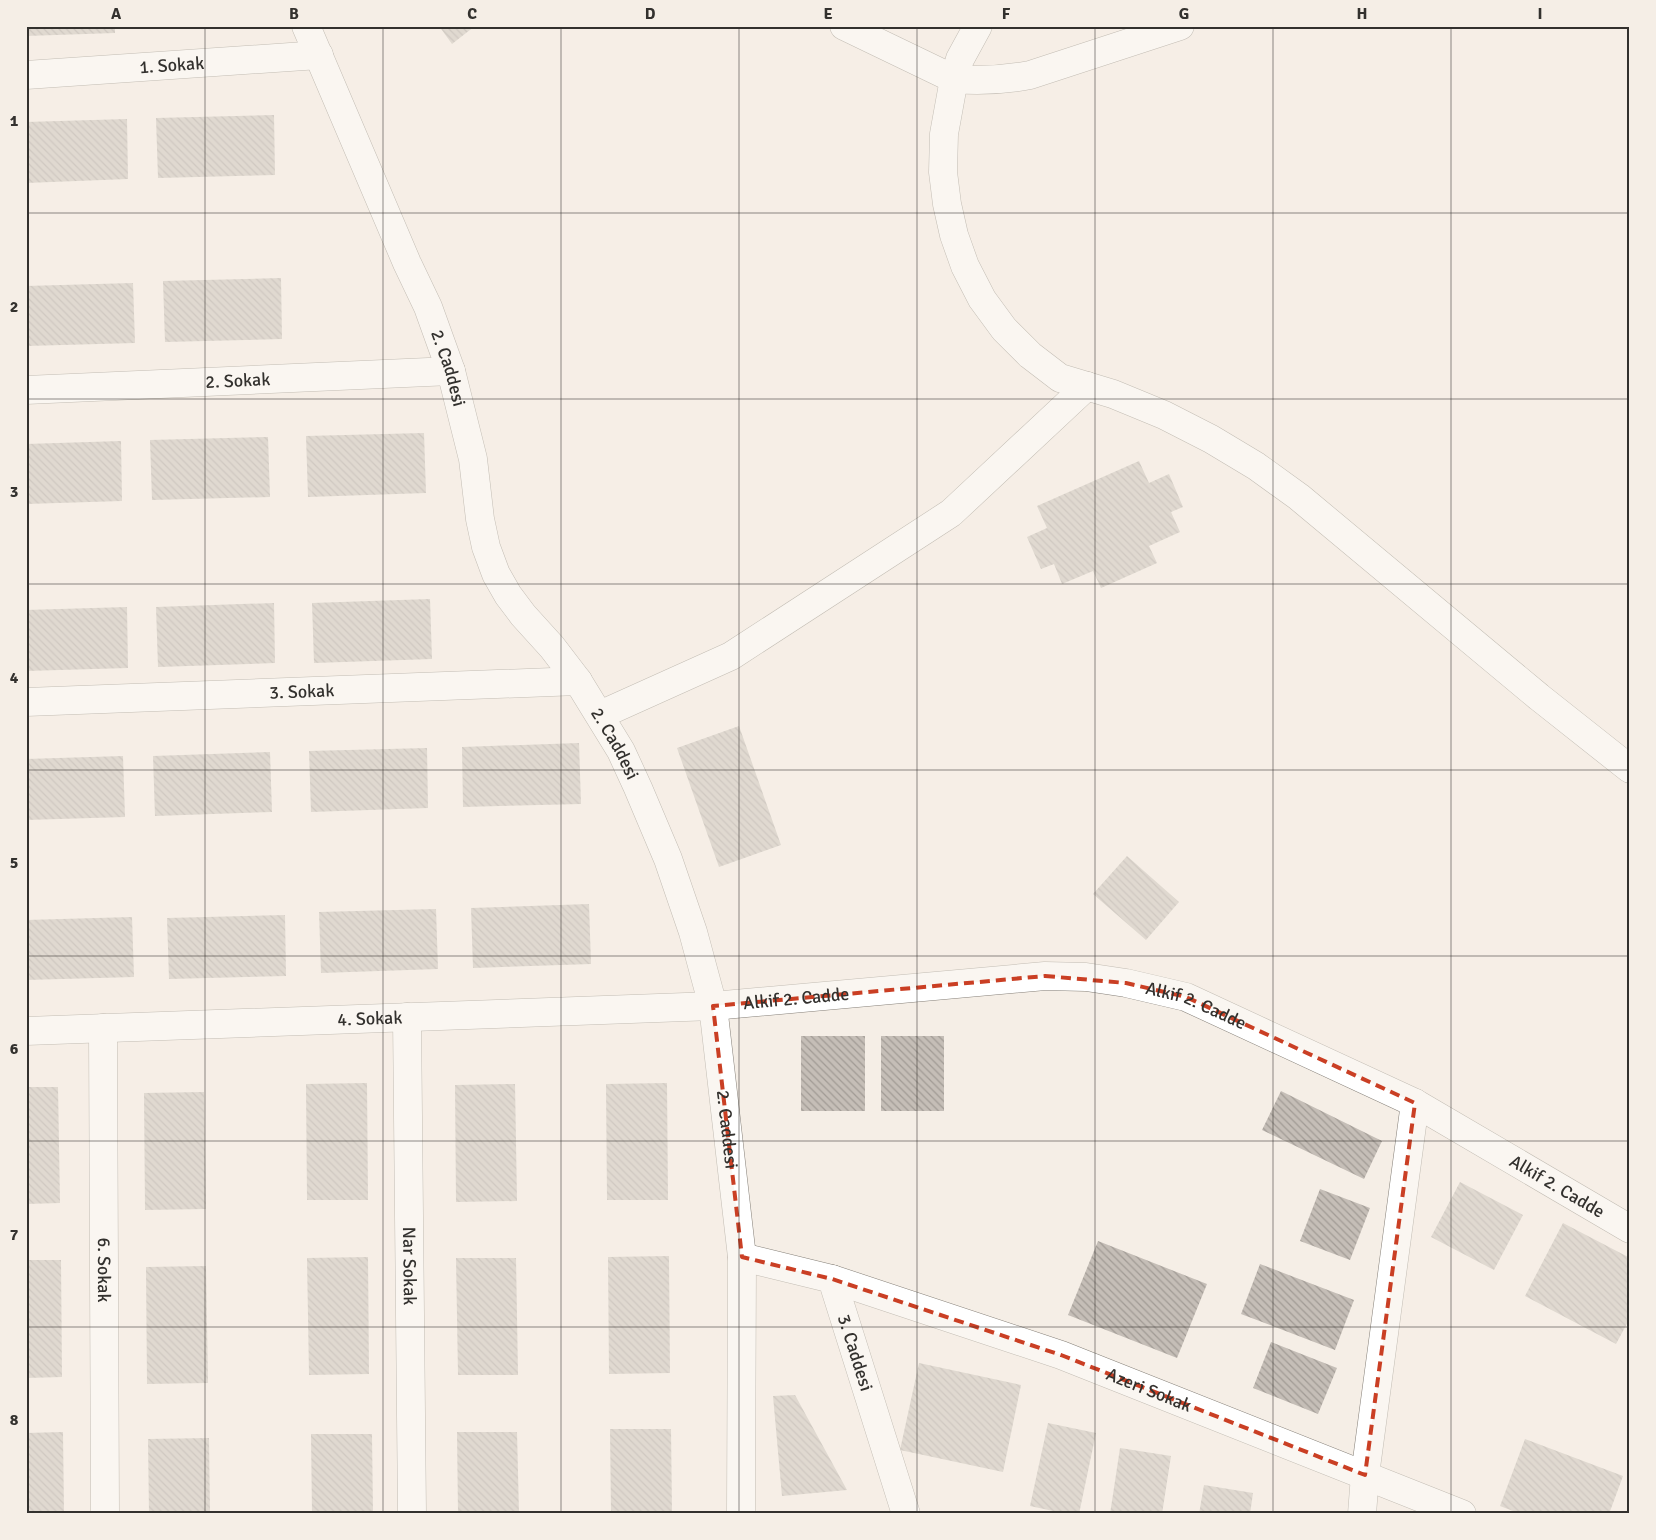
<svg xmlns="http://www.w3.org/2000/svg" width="1656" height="1540" font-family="Signika,sans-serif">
<defs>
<pattern id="building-back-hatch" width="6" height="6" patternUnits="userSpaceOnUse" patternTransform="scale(1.25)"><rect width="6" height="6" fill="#c5beb7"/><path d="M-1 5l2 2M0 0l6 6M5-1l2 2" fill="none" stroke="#a19b95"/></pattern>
</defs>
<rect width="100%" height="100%" fill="#f5eee6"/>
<path fill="url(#building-back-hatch)" d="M26,26h89v7l-89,3z
M439,26h36l-23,18z
M274,115l1,60 -117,3 -2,-60z
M127,119l1,60 -102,4v-61z
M281,278l1,61 -117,3 -2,-61z
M133,283l2,60 -109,3v-60z
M424,433l2,60 -118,4 -2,-61z
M268,437l2,60 -118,3 -2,-60z
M121,441l1,60 -96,3v-60z
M1139,461l10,22 20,-9 14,33 -12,5 9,20 -31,14 8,17 -56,25 -8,-17 -31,13 -8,-20 -13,5 -14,-32 20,-9 -10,-22z
M430,599l2,60 -118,4 -2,-60z
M274,603l1,60 -117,4 -2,-60z
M127,607l1,61 -102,3v-61z
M739,726l42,119 -62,22 -42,-119z
M579,743l2,61 -118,3 -1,-60z
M427,748l1,60 -117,4 -2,-61z
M270,752l2,60 -117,4 -2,-60z
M123,756l2,61 -99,3v-61z
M1127,856l52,46 -33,38 -53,-46z
M589,904l2,60 -118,4 -2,-60z
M436,909l2,60 -117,4 -2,-61z
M285,915l1,61 -117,3 -2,-61z
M132,917l2,60 -108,3v-60z
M801,1036h64v75h-64z
M881,1036h63v75h-63z
M367,1083l1,117h-61l-1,-116z
M667,1083l1,117h-61l-1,-116z
M515,1084l2,117 -61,1 -1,-117z
M26,1087h32l2,116 -34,1z
M1281,1091l101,50 -18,38 -102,-49z
M204,1092l2,117 -61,1 -1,-117z
M1460,1182l63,33 -29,55 -63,-33z
M1320,1189l50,19 -20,52 -50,-19z
M1563,1223l67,35v60l-14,26 -91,-48z
M1098,1241l109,43 -30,74 -109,-43z
M669,1256l1,117 -61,1 -1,-117z
M368,1257l1,117 -60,1 -2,-117z
M456,1258h60l2,117h-60z
M26,1260h35l1,117 -36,1z
M1260,1264l94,36 -19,50 -94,-36z
M206,1266l2,117 -61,1 -1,-117z
M1271,1342l66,26 -19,46 -65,-26z
M919,1363l102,22 -18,87 -103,-22z
M795,1395l52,95 -65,6 -9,-100z
M1048,1423l48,10 -17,81h-12l-37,-8z
M610,1429h61l1,85h-61z
M63,1432l1,82h-38v-81z
M457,1432h60l2,82h-61z
M311,1434h61l1,80h-61z
M209,1438l1,76h-61l-1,-75z
M1525,1439l98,37 -14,38h-88l-21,-8z
M1120,1448l51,8 -9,58h-52z
M1204,1485l49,8 -3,21h-51z"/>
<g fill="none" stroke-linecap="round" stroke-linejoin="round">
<defs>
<g id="minor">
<path id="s1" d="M306,26l101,237 21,44 23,64 22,88 7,60 6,28 10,27 12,21 15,20 29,32 26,34 43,70 17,37 30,71 25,73 20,74 29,251 -1,257"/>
<path d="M844,26l110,53c26,2 50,1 76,-4l150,-49"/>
<path d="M978,26l-18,33 -6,20 -10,55 -1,38 4,32 7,31 11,31 17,33 22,30 26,26 30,23 53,16 51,21 47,24 45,27 43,31 240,200 91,72"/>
<path id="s2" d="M26,75l293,-20"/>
<path id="s3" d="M26,390l425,-19"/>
<path id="s4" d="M26,702l552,-21"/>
<path d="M600,715l131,-59 220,-143 136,-127"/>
<path id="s5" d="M407,1017l5,497"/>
<path id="s6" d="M103,1028l2,486"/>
<path id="s7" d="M26,1031l687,-25 332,-30 41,1 40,6 60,14 229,106 215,126"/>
<path id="s8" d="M742,1257l90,22 74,235"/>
<path id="s9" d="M832,1279l229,76 401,159"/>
<path d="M1362,1514l3,-39 50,-372"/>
</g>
</defs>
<use href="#minor" stroke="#868079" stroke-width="29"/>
<use href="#minor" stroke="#fff" stroke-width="28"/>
</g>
<path d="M0 0H1656V1540H0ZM1045,976l81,7 60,14 229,106 -50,372 -304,-120 -229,-76 -90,-22 -29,-251z" fill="#f5eee6" fill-opacity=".55" fill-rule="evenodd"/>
<path fill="none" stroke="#ca3f24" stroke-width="4" stroke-dasharray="10 6" stroke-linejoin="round" d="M1045,976l81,7 60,14 229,106 -50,372 -304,-120 -229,-76 -90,-22 -29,-251z"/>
<path fill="none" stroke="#33312e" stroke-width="1" stroke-opacity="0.55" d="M205,26v1488M383,26v1488M561,26v1488M739,26v1488M917,26v1488M1095,26v1488M1273,26v1488M1451,26v1488M26,213h1604M26,399h1604M26,584h1604M26,770h1604M26,956h1604M26,1141h1604M26,1327h1604"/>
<g text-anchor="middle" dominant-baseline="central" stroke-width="5" stroke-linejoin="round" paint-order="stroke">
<g font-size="18" fill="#33312e" stroke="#f5eee6">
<text stroke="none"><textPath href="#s2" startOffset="146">1. Sokak</textPath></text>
<text stroke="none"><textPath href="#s1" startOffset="371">2. Caddesi</textPath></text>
<text stroke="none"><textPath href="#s3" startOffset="212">2. Sokak</textPath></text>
<text stroke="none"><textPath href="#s4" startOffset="276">3. Sokak</textPath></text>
<text stroke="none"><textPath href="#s1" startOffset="791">2. Caddesi</textPath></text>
<text stroke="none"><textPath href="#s7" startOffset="771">Alkif 2. Cadde</textPath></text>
<text stroke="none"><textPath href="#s7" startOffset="1176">Alkif 2. Cadde</textPath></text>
<text stroke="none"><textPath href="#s7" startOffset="344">4. Sokak</textPath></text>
<text stroke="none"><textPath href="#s1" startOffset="1196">2. Caddesi</textPath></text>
<text stroke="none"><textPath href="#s7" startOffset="1581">Alkif 2. Cadde</textPath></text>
<text stroke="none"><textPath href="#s5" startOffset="249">Nar Sokak</textPath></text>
<text stroke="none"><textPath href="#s6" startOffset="242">6. Sokak</textPath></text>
<text stroke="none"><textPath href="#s8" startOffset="170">3. Caddesi</textPath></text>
<text stroke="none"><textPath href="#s9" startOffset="336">Azeri Sokak</textPath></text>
</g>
</g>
<rect width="1656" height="1540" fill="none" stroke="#f5eee6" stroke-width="55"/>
<rect x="28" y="28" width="1600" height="1484" fill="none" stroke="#33312e" stroke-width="2"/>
<g font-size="16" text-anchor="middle" font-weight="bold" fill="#33312e">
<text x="116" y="19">A</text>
<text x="294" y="19">B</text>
<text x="472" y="19">C</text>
<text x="650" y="19">D</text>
<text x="828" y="19">E</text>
<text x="1006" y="19">F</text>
<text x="1184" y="19">G</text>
<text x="1362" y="19">H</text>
<text x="1540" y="19">I</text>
<text x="14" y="126">1</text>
<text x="14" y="312">2</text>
<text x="14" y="497">3</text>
<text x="14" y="683">4</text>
<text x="14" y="868">5</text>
<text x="14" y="1054">6</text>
<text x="14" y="1240">7</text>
<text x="14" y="1425">8</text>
</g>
</svg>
